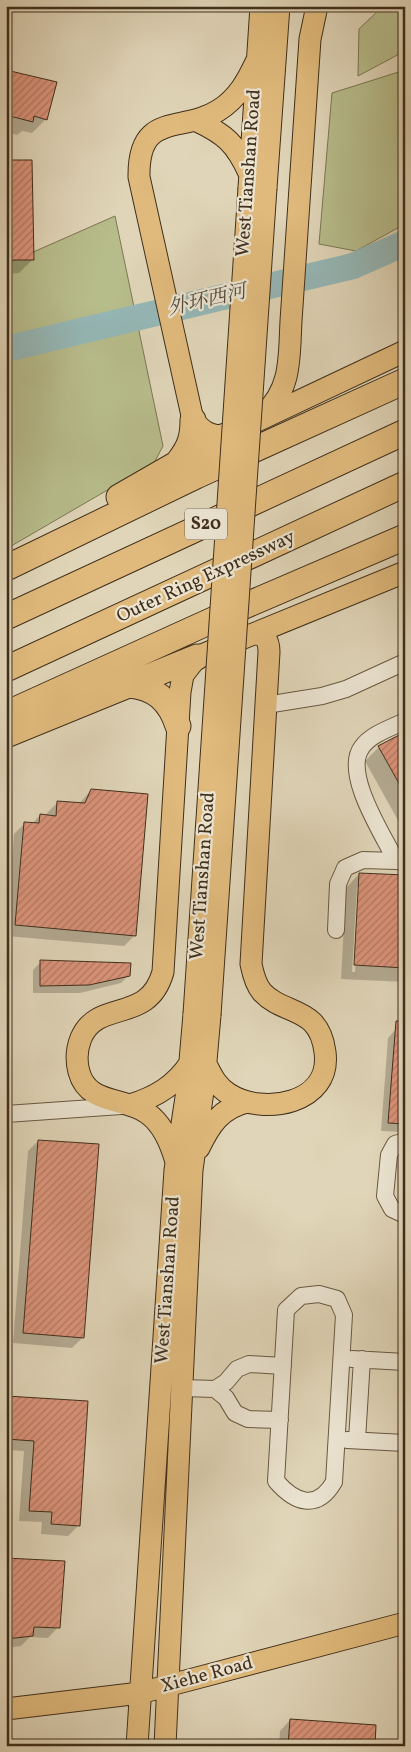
<svg xmlns="http://www.w3.org/2000/svg" width="411" height="1752" font-family="Vollkorn,'Noto Serif SC',serif">
<defs>
<pattern id="building-hatch" width="6" height="6" patternUnits="userSpaceOnUse" patternTransform="scale(1.25)"><rect width="6" height="6" fill="#dc947b"/><path d="M-1 1l2-2M0 6l6-6M5 7l2-2" fill="none" stroke="#b47964"/></pattern>
</defs>
<rect width="100%" height="100%" fill="#e0d5b8"/>
<filter id="stains"><feTurbulence type="fractalNoise" baseFrequency=".004" numOctaves="4"/><feColorMatrix values="0 0 0 0 .2 0 0 0 0 .09 0 0 0 0 .02 0 0 0 .5 -.17"/></filter>
<radialGradient id="worn" r=".72"><stop offset=".6" stop-color="#630" stop-opacity="0"/><stop offset="1" stop-color="#630" stop-opacity=".3"/></radialGradient>
<path fill="#b7bc8b" stroke="#7c7653" d="M383,6h22v45l-47,25 1,-47z
M405,70v154l-49,27 -37,-7 13,-151z
M115,216l48,230 -9,17 -148,86v-285z"/>
<path fill="#0003" fill-rule="evenodd" d="M6,71l40,48 -14,14 -10,-2 -5,4 -11,-3z
M6,162l27,97 -14,14 -13,1z
M405,733v100l-40,-72 14,-14z
M91,790l44,145 -11,11 -118,-10 8,-102 10,-10h8l8,-9 7,1v-3l11,-11 21,2z
M359,874l46,2v106l-64,-3 5,-91zM357,887h2l-4,85h-3z
M41,962l88,13 -8,8 -41,10h-47v-23z
M6,965h4l-4,45z
M396,1029l9,1v102l-24,-1 7,-93z
M38,1141l45,196 -11,11 -59,-5 15,-192z
M6,1397l81,6 -9,123 -10,10 -27,-2 1,-12 -23,-1 5,-70 -18,-1z
M6,1560l52,67 -10,11 -18,-1 -9,9 -15,2z
M405,1671v75h-1v-74z
M290,1720l83,26h-94l1,-15z"/>
<g fill="none" stroke-linecap="round" stroke-linejoin="round">
<path stroke="#95b7b6" stroke-width="26" d="M6,349l347,-83 52,-23"/>
</g>
<path fill="url(#building-hatch)" stroke="#402f1b" d="M6,70l51,12 -10,38 -13,-4 -1,6 -27,-7z
M6,160h26l2,100h-25v-8h-3z
M405,732v62l-27,-48z
M91,789l57,5 -12,142 -121,-11 9,-103 15,1 1,-9 16,2 1,-15 28,2z
M359,873l46,2v93l-51,-3z
M40,960l91,3 -1,13 -41,9 -49,1z
M396,1021h9v103l-17,-1z
M38,1140l61,4 -15,194 -61,-5z
M6,1396l82,5 -8,125 -29,-2 1,-12 -23,-1 5,-70 -28,-2z
M6,1558l59,3 -5,67 -26,-1 -1,9 -27,3z
M290,1719l86,6 -1,21h-87z"/>
<g fill="none" stroke-linecap="round" stroke-linejoin="round">
<defs>
<path id="minor" d="M266,705l56,-9 24,-7 59,-27
M405,721c-14,7 -34,13 -43,26 -20,26 22,89 34,114l9,1
M336,930l2,-46 7,-16 18,-8 33,1
M6,1114l115,-8
M405,1141l-10,3 -6,11 -4,41 7,13 13,6
M319,1294l18,5 7,16 -10,167c-17,29 -39,21 -58,-1l10,-171 15,-14z
M352,1359l53,3
M182,1388l33,1 11,-7 11,-13 12,-5 34,2
M215,1389l11,9 9,15 13,6 32,1
M347,1440l58,3
M357,1440l5,-81"/>
<path id="major" d="M256,62c-9,19 -18,36 -37,48 -37,24 -81,0 -80,67l54,243c10,12 17,16 32,16l180,-85
M197,121c28,13 39,23 52,52
M249,188l12,-182
M266,188l13,-182
M264,414c28,-26 25,-57 27,-93l19,-282 7,-33
M206,1064c6,12 11,23 23,30 34,22 103,10 96,-42 -6,-47 -41,-36 -63,-60 -6,-7 -9,-18 -11,-28l18,-312c0,-11 -4,-19 -16,-18
M130,1105c26,-8 46,-20 60,-42
M199,1148c11,-23 22,-40 48,-46
M176,1162c-5,-18 -13,-38 -29,-49 -23,-16 -59,-8 -68,-41 -3,-11 -2,-24 2,-34 17,-40 67,-13 82,-66l17,-280 3,-17 14,-18 208,-85
M6,1709l134,-16 265,-70
M137,1746l38,-576 13,-86 6,-70
M165,1746l27,-576 12,-86 6,-69"/>
<path id="highway" d="M179,461c11,-14 14,-24 14,-41
M119,497l106,-61
M6,568l190,-92 209,-95
M6,617l399,-185
M6,669l399,-185
M129,685c26,2 41,16 49,41
M6,714l229,-104 170,-73
M6,735l191,-78"/>
</defs>
<use href="#minor" stroke="#685842" stroke-width="18"/>
<use href="#major" stroke="#402f1b" stroke-width="23"/>
<use href="#highway" stroke="#402f1b" stroke-width="27"/>
<use href="#minor" stroke="#ebe4d1" stroke-width="16"/>
<use href="#major" stroke="#e0ba7c" stroke-width="21"/>
<use href="#highway" stroke="#e0ba7c" stroke-width="25"/>
<defs>
<path id="major-bridge" d="M194,1014l55,-826
M210,1015l56,-827"/>
</defs>
<use href="#major-bridge" stroke="#402f1b" stroke-width="23" stroke-linecap="butt"/>
<use href="#major-bridge" stroke="#e0ba7c" stroke-width="21"/>
</g>
<g text-anchor="middle" dominant-baseline="central" stroke-width="4.5" stroke-linejoin="round" paint-order="stroke">
<rect fill="#ebe4d1" stroke="#736552" stroke-width="1" x="185" y="508.5" width="42" height="31" rx="4"/>
<g font-size="18" font-weight="bold" fill="#402f1b">
<text x="206" y="524">S20</text>
</g>
<g font-size="19" fill="#402f1b" stroke="#ebe4d1">
<text transform="translate(249 173) rotate(-86)">West Tianshan Road</text>
<text transform="translate(206 577) rotate(-25)">Outer Ring Expressway</text>
<text transform="translate(203 876) rotate(-86)">West Tianshan Road</text>
<text transform="translate(168 1280) rotate(-86)">West Tianshan Road</text>
<text transform="translate(207 1675) rotate(-15)">Xiehe Road</text>
</g>
<g font-size="20" font-style="italic" fill="#514a3a" stroke="#ebe4d1">
<text transform="translate(207 301) rotate(-13)">外环西河</text>
</g>
</g>
<rect width="411" height="1752" fill="none" stroke="#e0d5b8" stroke-width="25"/>
<rect x="8" y="8" width="396" height="1737" fill="none" stroke="#402f1b" stroke-width="2.5"/>
<rect x="12" y="12" width="386" height="1727" fill="none" stroke="#402f1b"/>
<rect width="100%" height="100%" filter="url(#stains)"/>
<rect width="100%" height="100%" fill="url(#worn)"/>
</svg>
